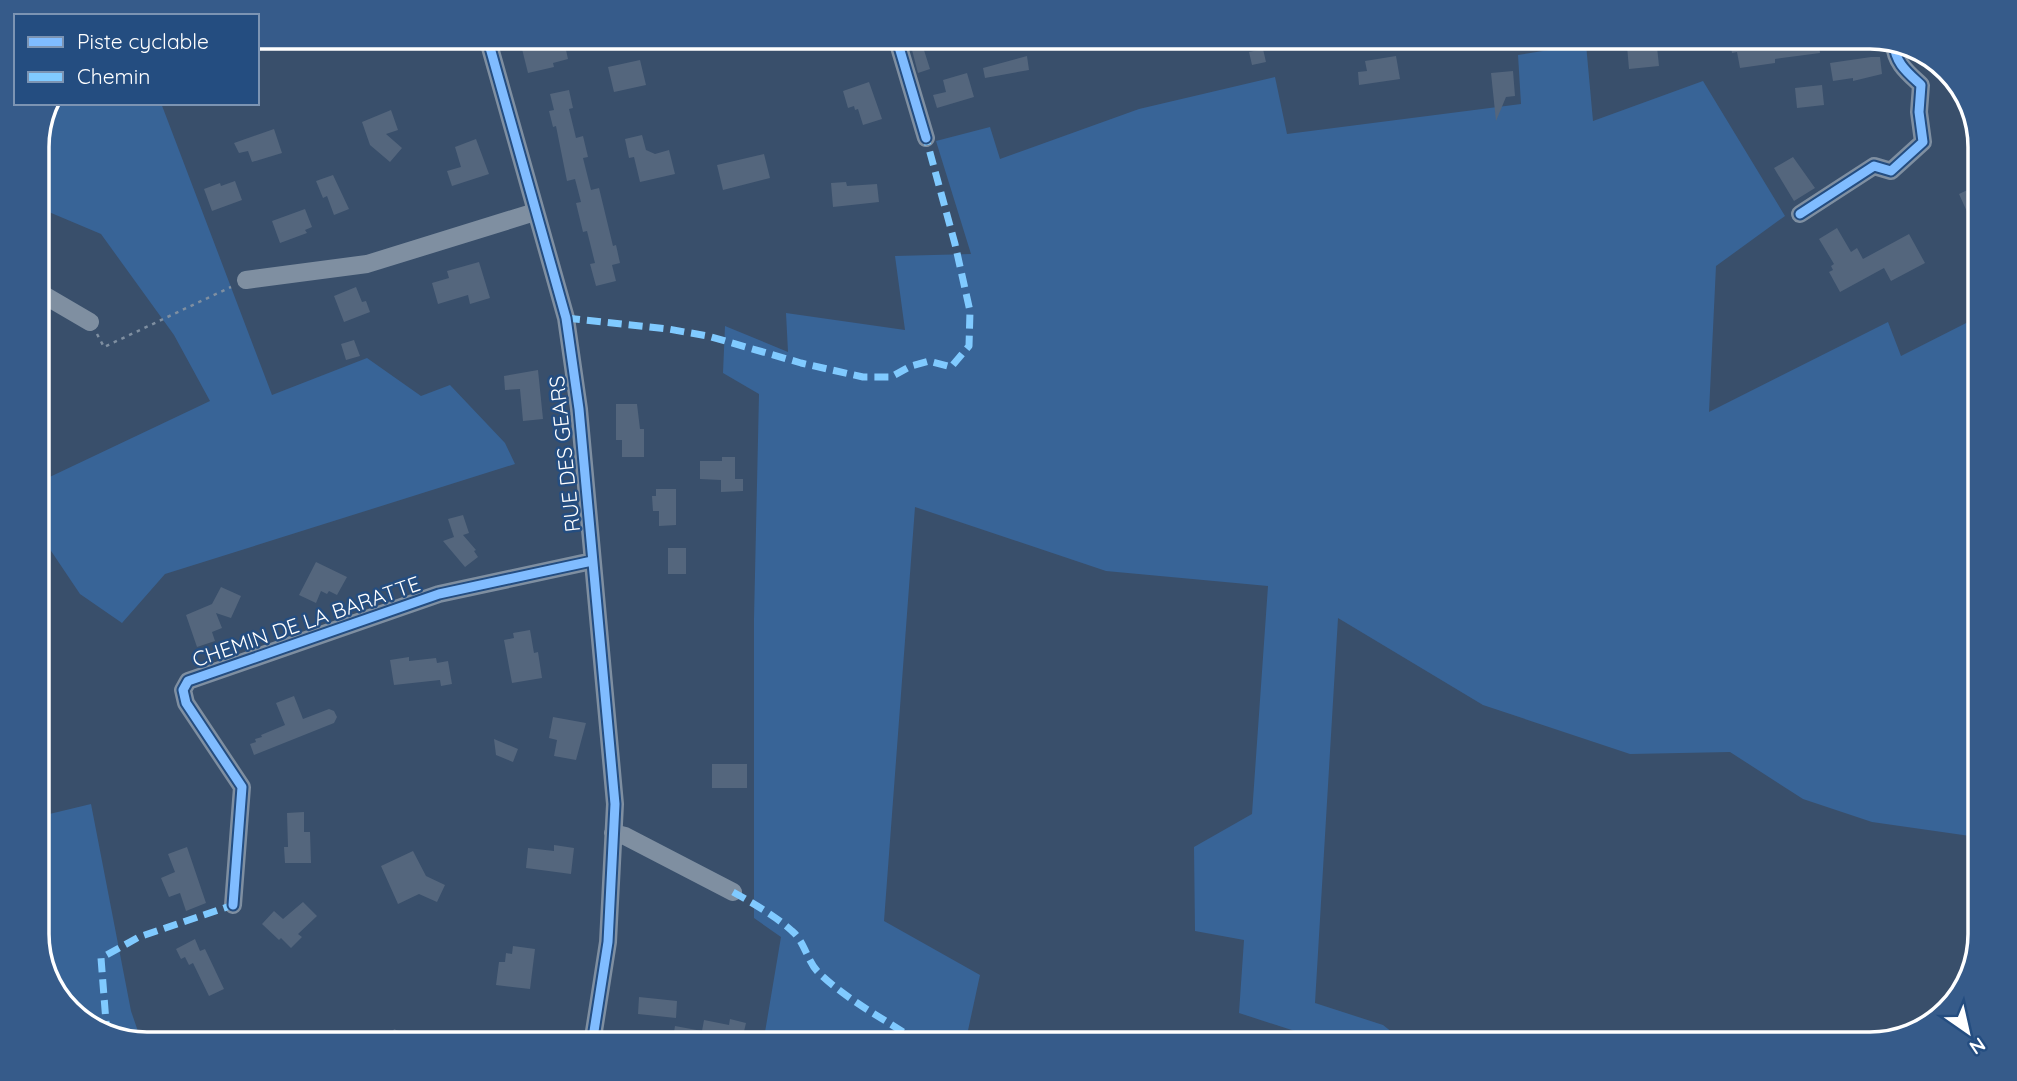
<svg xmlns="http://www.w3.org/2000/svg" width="2017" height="1081" font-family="Quicksand,sans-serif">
<rect width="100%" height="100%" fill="#394f6b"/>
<path fill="#386497" d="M1586,44l7,77 110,-40 82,135 -69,50 -7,146 179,-90 13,34 79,-40v618l-2,11 -1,-108 -105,-15 -69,-23 -73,-47 -100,2 -147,-49 -145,-87 -23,385 68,22 24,19h-72l-96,-31 5,-73 -49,-9 -1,-84 58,-33 16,-228 -162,-15 -191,-64 -31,414 96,54 -13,60 37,-1 -3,10h-238l18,-107 -27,-19v-299l5,-225 -36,-21 2,-47 63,26 -2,-39 119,17 -10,-74 76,-2 -35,-113 54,-14 10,32 139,-50 136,-32 12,57 234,-30 -3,-49z
M54,103h107l111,292 95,-37 54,38 29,-11 55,58 10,21 -350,110 -43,49 -42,-29 -43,-64v-47l173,-82 -36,-66 -73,-101 -64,-27v-67z
M91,804l40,207 11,32 -44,-10 -43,-38 -18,-54v-124z"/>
<path fill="#54667d" d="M1632,37h24l3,29 -30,3 -2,-23h6z
M1729,37h52v2l37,-2 2,16 -45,6v4l-35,5 -3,-16 -5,1z
M564,41l4,18 -15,4 1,4 -26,6 -7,-28 14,-3 1,5z
M923,47l7,22 -12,4 -6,-23z
M1263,49l3,13 -14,3 -3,-13z
M1027,56l2,14 -44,8 -2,-10z
M1396,56l4,23 -41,6 -1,-13 9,-1 -2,-10z
M1871,57h9l2,17 -29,7v-3l-20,3 -3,-18z
M640,60l6,25 -32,7 -6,-25z
M1513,71l2,25 -9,1 -10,24 -5,-48z
M967,73l7,24 -37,11 -4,-13 13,-3 -3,-12z
M869,82l13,37 -19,6 -5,-16 -3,1 -1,-4 -6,2 -5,-17z
M1822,85l2,20 -27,3 -2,-20z
M569,90l4,18 -4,1 7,29 7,-2 5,21 -5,1 8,32 8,-2 14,58 3,-1 4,18 -8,2 4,16 -20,5 -6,-22 5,-1 -8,-32 -4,1 -7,-29 5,-1 -6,-23 -8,2 -11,-55 -3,1 -4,-16 5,-1 -4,-16z
M391,110l7,20 -12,4 16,14 -12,14 -20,-17 -8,-23z
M274,129l8,24 -30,9 -4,-11 -9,2 -5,-10z
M642,135l4,15 9,4 14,-4 6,24 -35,8 -6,-25 -5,1 -4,-19z
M476,139l13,35 -37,12 -5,-15 14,-4 -6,-20z
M764,154l6,24 -47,12 -6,-25z
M1793,157l22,31 -21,13 -20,-33z
M333,175l16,34 -15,6 -7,-19 -4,2 -7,-17z
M235,181l7,19 -30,11 -8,-22 16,-6 1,3z
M846,182l1,4 30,-2 2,18 -46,5 -2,-24z
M1980,184v27l-11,5 -10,-22z
M305,209l7,18 -7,3 2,3 -27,10 -8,-22z
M1837,228l14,24 6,-4 6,11 46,-25 16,29 -34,18 -7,-13 -44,24 -11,-20 4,-2 -2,-4 3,-2 -15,-25z
M479,262l11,36 -20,6 -2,-9 -30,9 -6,-21 17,-5 -2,-7z
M356,287l6,15 4,-1 4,11 -26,10 -10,-26z
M354,340l6,16 -14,4 -5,-16z
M538,370l5,49 -20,2 -3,-32 -15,1 -1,-14z
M616,404h21l3,25h4v28h-22v-17h-6z
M722,457h13v22h8v12l-22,1v-12l-21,-1v-18h22z
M656,489h20v36l-17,1v-15h-6l-1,-15h4z
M463,515l6,18 -6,2 13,15 -2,1 4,6 -13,10 -22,-26 11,-4 -6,-18z
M668,548h18v26h-18z
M316,562l31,15 -10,18 -8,-4 -2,3 -6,-3 -5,12 -17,-8z
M221,587l20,9 -10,22 -15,-5 6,15 -10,4 3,9 -18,6 -11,-32 26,-11z
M530,630l4,23 4,-1 4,26 -30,5 -8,-43 10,-2 -1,-5z
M409,657v4l27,-3 1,5 11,-2 4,23 -11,2 -1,-6 -46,5 -4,-25z
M294,696l9,23 26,-10 5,2 3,6 -3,6 -80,32 -4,-11 6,-2 -1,-3 7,-2 -1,-2 24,-10 -9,-22z
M553,717l33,6 -10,37 -22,-4 3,-16 -8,-2z
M494,739l24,10 -5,13 -17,-7z
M712,764h35v24h-35z
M304,812v20h6l1,31h-26l-1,-16h4l-1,-34z
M554,845l20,3 -3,26 -45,-6 2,-20 26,3z
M187,847l19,56 -20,8 -6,-18 -11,4 -8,-19 14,-6 -7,-18z
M413,851l13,25 19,9 -8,17 -18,-8 -21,10 -17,-38z
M303,902l14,14 -19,18 4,3 -11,11 -10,-10 -2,2 -17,-16 12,-13 9,8z
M195,939l5,12 5,-2 19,40 -15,7 -16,-33 -4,2 -4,-8 -4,2 -5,-10z
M513,946l22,3 -5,40 -34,-4 3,-23h6l1,-9 6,1z
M639,997l38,4 -1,17 -38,-4z
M730,1019l16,4 -5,21h-69l3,-18 27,5 2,-11 25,5z
M394,1029l34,15h-41z"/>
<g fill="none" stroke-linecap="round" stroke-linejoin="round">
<path stroke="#7f8fa1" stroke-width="2.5" stroke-dasharray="3.5 5" stroke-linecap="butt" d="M97,334l7,13 127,-60"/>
<path stroke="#7f8fa1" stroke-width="18" d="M487,37l79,281 13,91 36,395 -7,138 -16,102
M896,37l30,101
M1800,214l74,-48 17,5 32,-29 -4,-30 2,-27c-14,-13 -26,-22 -27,-42
M246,280l121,-16 168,-52
M37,291l53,31
M613,833l12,3 108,56
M233,905l9,-118 -56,-84 -3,-13 5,-9 251,-87 153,-33"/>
<path stroke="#80caff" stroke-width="7" stroke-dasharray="14 7" stroke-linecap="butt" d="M566,318l102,11 40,7 93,27 62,14h28l20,-11 18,-5 22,6 18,-21 1,-35 -15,-67 -29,-106
M733,892c18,10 44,25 59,39 13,11 15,30 26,41 31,30 69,48 103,72
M107,1035l-6,-77 38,-21 94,-32"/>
<defs>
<path id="cycleway" d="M487,37l79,281 13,91 36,395 -7,138 -16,102
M896,37l30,101
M1800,214l74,-48 17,5 32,-29 -4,-30 2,-27c-14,-13 -26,-22 -27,-42
M233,905l9,-118 -56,-84 -3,-13 5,-9 251,-87 153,-33"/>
</defs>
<use href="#cycleway" stroke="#244d80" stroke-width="13"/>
<use href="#cycleway" stroke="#80bcff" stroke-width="9"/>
</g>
<g text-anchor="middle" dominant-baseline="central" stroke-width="5" stroke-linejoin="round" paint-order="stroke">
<g font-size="21" fill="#fff" stroke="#244d80">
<text transform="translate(564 454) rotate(-96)">RUE DES GEARS</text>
<text transform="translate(306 621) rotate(-19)">CHEMIN DE LA BARATTE</text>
</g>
</g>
<path d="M0 0H2017V1081H0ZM147 49H1870A98 98 0 0 1 1968 147V934A98 98 0 0 1 1870 1032H147A98 98 0 0 1 49 934V147A98 98 0 0 1 147 49Z" fill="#365b8a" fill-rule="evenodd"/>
<path fill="none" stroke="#fff" stroke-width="3.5" d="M147 49H1870A98 98 0 0 1 1968 147V934A98 98 0 0 1 1870 1032H147A98 98 0 0 1 49 934V147A98 98 0 0 1 147 49Z"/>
<rect x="14" y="14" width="245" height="91" fill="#244d80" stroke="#7c94b3" stroke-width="2"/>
<rect x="28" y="37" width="35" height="10" fill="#80bcff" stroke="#7c94b3" stroke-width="2"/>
<text x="77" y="49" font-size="21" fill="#ffffff">Piste cyclable</text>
<rect x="28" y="72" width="35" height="10" fill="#80caff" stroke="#7c94b3" stroke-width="2"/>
<text x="77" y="84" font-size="21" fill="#ffffff">Chemin</text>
<g transform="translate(1968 1032) rotate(146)" stroke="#244d80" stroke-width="5" paint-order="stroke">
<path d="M0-5L12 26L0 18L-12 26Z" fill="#ffffff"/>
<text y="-10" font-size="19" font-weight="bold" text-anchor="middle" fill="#ffffff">N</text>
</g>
</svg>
